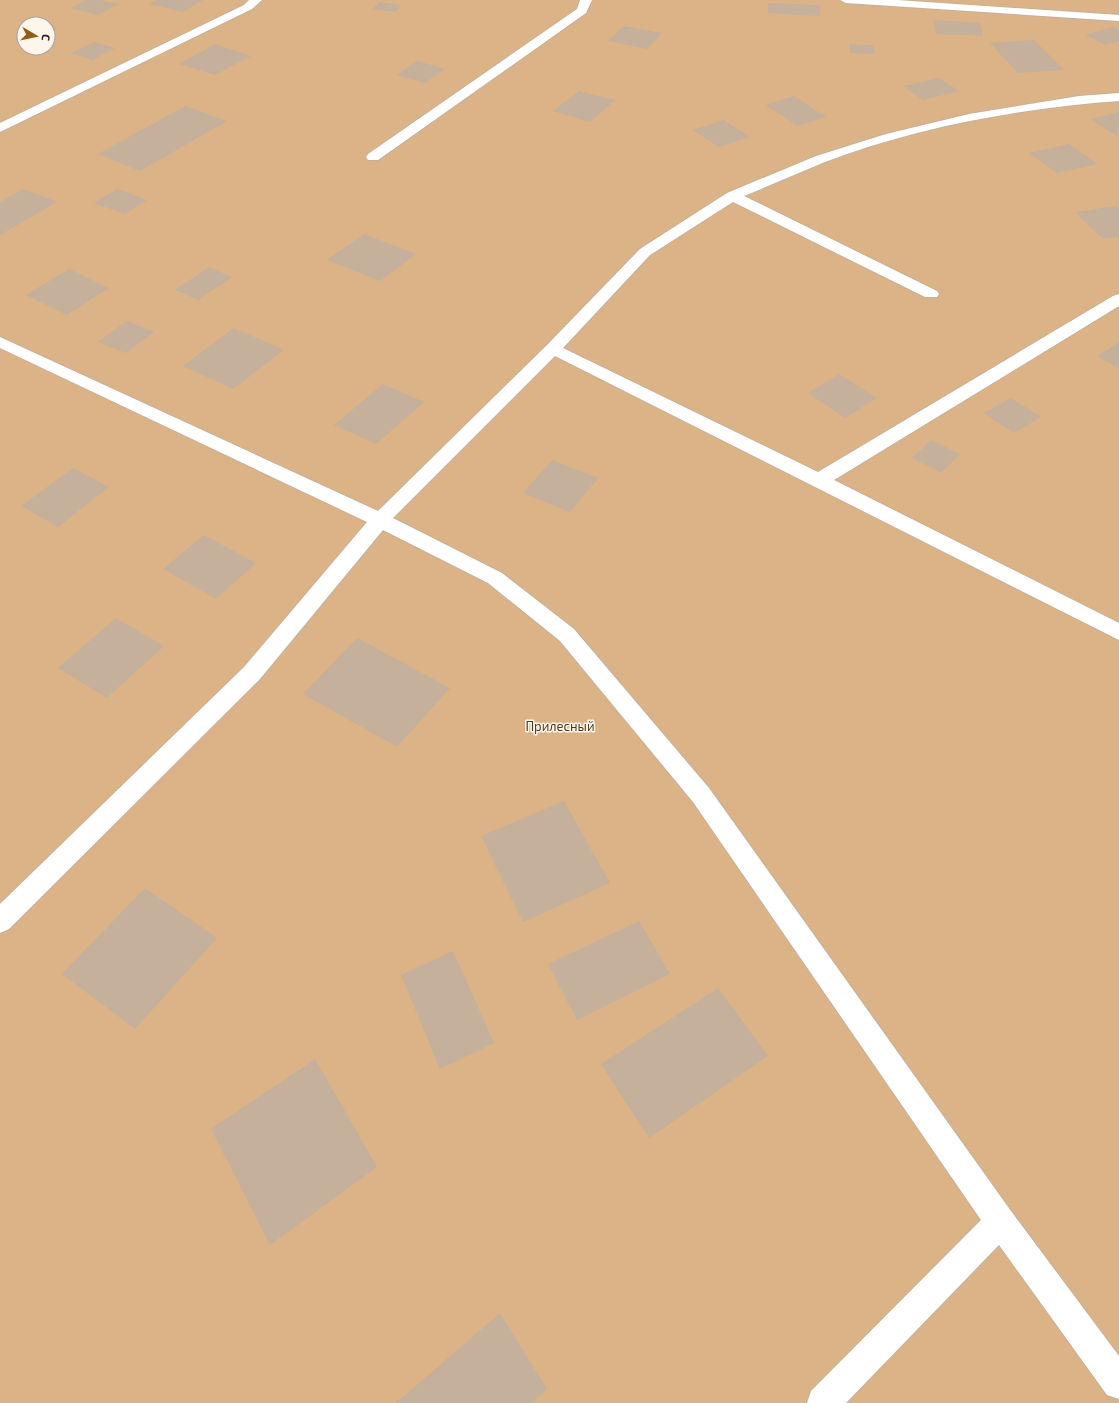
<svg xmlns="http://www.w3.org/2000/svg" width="1119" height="1403" font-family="'Exo 2',sans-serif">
<rect width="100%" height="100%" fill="#fbe6d0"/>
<path fill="#dbb387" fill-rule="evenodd" d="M0,0h1119v1403h-1119zM24,24h24v24h-24z"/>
<path fill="#c4b09b" d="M85,0h15l18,4 -20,11 -28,-7z
M157,0h46l-20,12 -34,-8z
M379,2l22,3 -6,7 -22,-3z
M768,3l52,2v11l-52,-3z
M934,20l46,3 3,13 -47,-2z
M624,26l38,7 -15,16 -39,-8z
M1113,27l6,3v11l-13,4 -21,-10z
M1034,40l30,30 -46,3 -28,-30z
M94,42l21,6 -23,12 -21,-7z
M215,44l36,12 -36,19 -36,-11z
M849,44l24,1 2,9 -25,-1z
M417,61l28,8 -20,14 -28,-8z
M939,78l20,13 -36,9 -20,-14z
M579,91l36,9 -25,22 -37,-11z
M794,96l32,21 -28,9 -32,-21z
M185,106l42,15 -87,50 -42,-17z
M1119,112l-1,25 -27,-18z
M724,120l26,17 -31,10 -26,-17z
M1069,144l29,20 -41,9 -28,-20z
M24,189l33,13 -57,33v-33z
M117,189l30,11 -22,14 -31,-11z
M1116,206l3,3v28l-16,2 -28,-27z
M364,234l52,20 -36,27 -53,-21z
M209,267l23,10 -34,23 -23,-10z
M69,269l40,19 -42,27 -41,-20z
M127,321l27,11 -28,21 -28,-11z
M234,328l50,22 -51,39 -50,-23z
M1119,342v26l-22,-12z
M839,374l38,24 -32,20 -37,-25z
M383,384l41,18 -48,42 -42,-19z
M1011,398l30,19 -27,16 -30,-20z
M931,440l29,14 -19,19 -29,-15z
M552,460l46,18 -28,34 -47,-19z
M73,468l36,19 -51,40 -37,-21z
M204,535l52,28 -40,36 -53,-30z
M116,618l48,28 -57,52 -49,-30z
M357,638l93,50 -53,59 -94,-53z
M564,801l46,82 -87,39 -42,-86z
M145,888l72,50 -82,91 -73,-55z
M639,921l31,53 -93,46 -29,-56z
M453,951l41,92 -54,26 -39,-94z
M718,988l50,68 -119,82 -48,-74z
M315,1059l62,108 -107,78 -59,-116z
M500,1313l47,76 -15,14h-136z"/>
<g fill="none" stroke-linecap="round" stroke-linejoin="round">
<defs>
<path id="minor" d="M249,0h13l-10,9 -252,123v-9l244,-118z
M580,0h12l-6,13 -208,147h-10l-2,-3 2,-3 209,-145z
M840,0h57l222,15v6l-273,-18z
M1119,93v8c-97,7 -203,26 -294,61 -27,11 -54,23 -81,34l193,95 2,3 -2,3h-12l-192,-95 -83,53 -87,93 255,124 295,-176 6,-2v12l-285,174 285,143v17l-564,-284 -162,162 109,55 72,56 135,159 302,423 108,145v43l-12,-4 -108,-150 -153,158h-39l4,-12 170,-171 -288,-418 -133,-161 -72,-58 -105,-53 -123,149 -251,250 -9,4v-29l244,-237 123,-145 -367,-174v-11l378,174 169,-166 93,-96 87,-56 89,-37 70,-22 83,-20 110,-18z"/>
</defs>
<use href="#minor" stroke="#c4b19b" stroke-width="2"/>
<use href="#minor" fill="#fff" fill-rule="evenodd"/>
</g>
<g text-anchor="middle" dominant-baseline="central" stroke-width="3" stroke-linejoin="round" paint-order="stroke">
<g font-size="13" fill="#543814" stroke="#fef6ed">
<text x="560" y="726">Прилесный</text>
</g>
</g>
<g transform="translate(36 36) rotate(99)"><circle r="19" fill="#fef6ed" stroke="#aaa29a"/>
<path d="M0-3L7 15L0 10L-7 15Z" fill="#925e11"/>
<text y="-6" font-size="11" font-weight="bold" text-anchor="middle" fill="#2d251d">С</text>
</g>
</svg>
